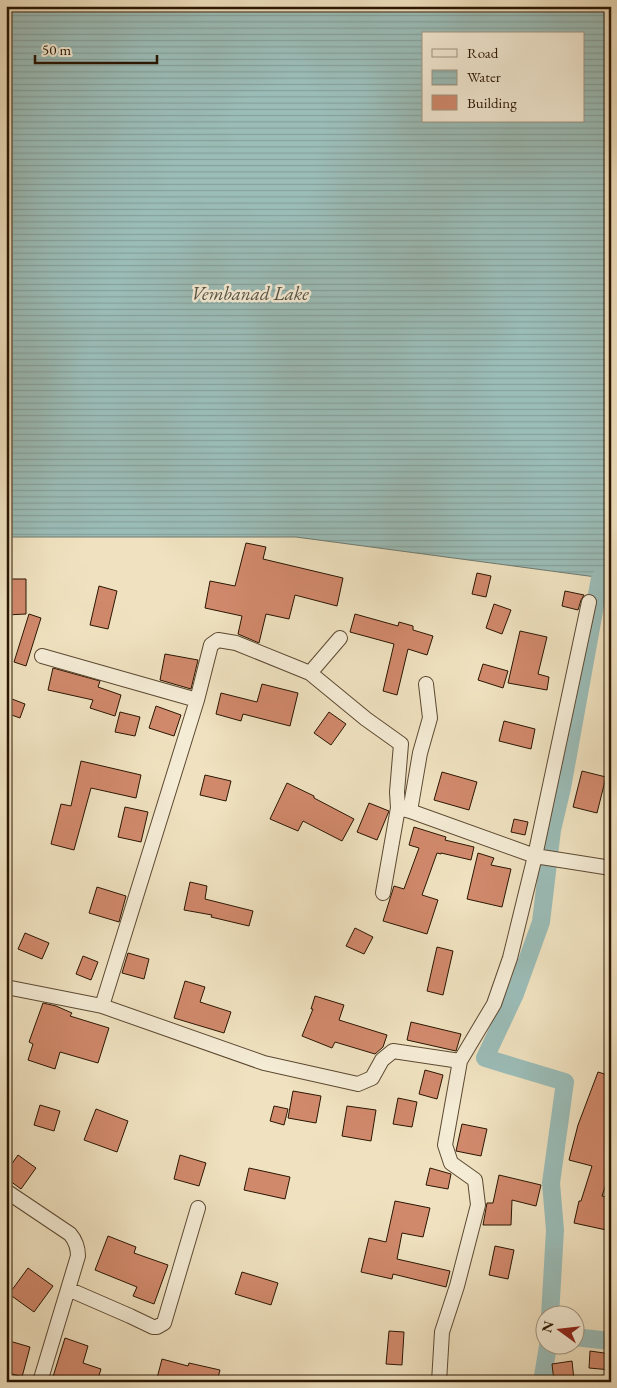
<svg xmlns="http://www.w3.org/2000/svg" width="617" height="1388" font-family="'EB Garamond',serif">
<defs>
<pattern id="water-rules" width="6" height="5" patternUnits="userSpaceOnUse" patternTransform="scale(1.25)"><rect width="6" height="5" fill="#9bbdb8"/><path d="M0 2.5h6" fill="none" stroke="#86a29d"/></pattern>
</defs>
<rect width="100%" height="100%" fill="#f0e2c0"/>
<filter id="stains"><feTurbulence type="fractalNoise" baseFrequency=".004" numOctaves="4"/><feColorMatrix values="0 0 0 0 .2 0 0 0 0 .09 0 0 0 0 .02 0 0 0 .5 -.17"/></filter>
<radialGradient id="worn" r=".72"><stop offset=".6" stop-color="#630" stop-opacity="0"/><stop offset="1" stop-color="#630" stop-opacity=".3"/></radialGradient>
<path fill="url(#water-rules)" stroke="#6e7a6f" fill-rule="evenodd" d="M6,6h605v573l-315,-42h-290zM423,34h160v87h-160z"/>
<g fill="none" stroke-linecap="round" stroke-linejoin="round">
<path stroke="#9bbdb8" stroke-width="18" d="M550,1316l5,-86 -4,-47 14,-101 -80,-24 30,-64 26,-72 11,-92 10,-42 38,-210
M574,1337l37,4
M542,1382l6,-36"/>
</g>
<path fill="#d1896c" stroke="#2a1602" d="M246,543l20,4 -3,12 80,19 -6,28 -42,-11 -6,24 -23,-5 -7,29 -21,-9 4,-18 -37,-8 5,-27 25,5z
M477,573l14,3 -5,21 -14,-3z
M6,579h20v35l-20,1z
M99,586l18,5 -9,38 -18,-4z
M565,591l19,4 -3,5 -3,10 -16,-4z
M494,604l17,6 -9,24 -16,-6z
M29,614l12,4 -15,48 -12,-4z
M355,614l43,12 1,-4 14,4v4l20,6 -6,19 -19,-6 -11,46 -14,-4 11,-47 -44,-12z
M520,631l27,6 -9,37 11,3 -2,13 -39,-7z
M165,654l33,6 -7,29 -31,-9z
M483,664l25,7 -5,17 -25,-8z
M53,668l47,13 -2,6 23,8 -6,21 -25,-8 3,-8 -45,-10z
M262,684l36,9 -8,33 -47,-12 -2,7 -25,-7 5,-21 36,9z
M12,699l13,5 -5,14 -14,-5z
M156,706l25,9 -7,21 -25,-8z
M120,712l20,5 -5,19 -20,-4z
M329,712l17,12 -15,21 -17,-12z
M504,721l31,8 -4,20 -32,-8z
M81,761l60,14 -5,23 -45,-10 -17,62 -23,-6 10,-40 10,2z
M582,771l24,6 -9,36 -24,-6z
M442,772l35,10 -8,28 -35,-10z
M205,775l26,6 -5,20 -26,-6z
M287,783l27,13v2l40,21 -12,22 -39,-20 -5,10 -28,-12z
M369,803l20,8 -12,29 -20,-8z
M125,807l23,5 -7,30 -23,-5z
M514,819l14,3 -3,13 -14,-3z
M414,827l32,10 -1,3 29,7 -3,13 -30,-7v1l-4,-1 -15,42 16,5 -11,34 -44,-13 11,-35 10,3 15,-41 -10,-3z
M478,853l16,5 -3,7 20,4 -9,38 -35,-8z
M190,882l17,4 -2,13 48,12 -4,15 -38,-9 1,-2 -28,-5z
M97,887l29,9 -7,26 -30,-9z
M355,928l18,9 -9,17 -18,-8z
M25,933l24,10 -7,16 -24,-10z
M437,947l16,4 -10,44 -16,-4z
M128,953l21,6 -5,20 -22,-6z
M83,956l15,6 -7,18 -15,-6z
M185,981l20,6 -5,15 31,10 -7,21 -50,-15z
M315,996l29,9 -5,15 48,15 -4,12 -8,7 -40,-12 -3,6 -30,-12 11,-27h-2z
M43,1003l13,3 16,7 -2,3 39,12 -11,35 -38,-11 -5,17 -27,-9 5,-16 -4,-2z
M411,1022l50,12 -5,17 -49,-11z
M425,1070l18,5 -6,24 -18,-5z
M598,1072l13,4v94l-9,26 9,2v33l-37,-8 5,-22h2l11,-35 -23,-6 9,-35z
M293,1091l28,5 -5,27 -28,-5z
M398,1098l19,4 -5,25 -19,-3z
M40,1105l20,6 -6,20 -20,-6z
M274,1106l14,3 -4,16 -14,-4z
M347,1106l29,4 -5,31 -29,-5z
M96,1109l32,12 -11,31 -33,-12z
M462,1124l25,5 -6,27 -25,-5z
M18,1155l18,13 -15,21 -15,-11v-6z
M180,1155l26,8 -7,23 -25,-7z
M249,1168l41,9 -5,22 -41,-9z
M430,1168l21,6 -3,15 -22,-4z
M499,1175l42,10 -5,21 -24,-6 -1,25h-28l4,-22h6z
M395,1201l35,7 -7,29 -21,-4 -5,26 53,12 -4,16 -53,-13 -1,5 -31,-7 8,-34 17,4z
M108,1236l28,11 -2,6 34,12 -14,39 -21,-8 4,-9 -42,-17z
M495,1246l19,4 -6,29 -19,-4z
M28,1268l25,18 -19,26 -25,-18z
M242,1272l36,11 -7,22 -36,-11z
M389,1331l15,1 -2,33 -16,-1z
M65,1338l23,8 -5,17 18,6 -4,13h-38l-7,-2z
M6,1340l24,7 -8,30 -16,-5z
M590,1351l21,3v16l-22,-2z
M162,1359l26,7 1,-3 31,7 -3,12h-61z
M572,1361l2,19 -20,2 -2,-18z"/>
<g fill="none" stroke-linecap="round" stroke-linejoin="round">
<defs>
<path id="minor" d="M42,656l155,44 14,-55 7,-5 18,3 74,30 56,46 35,25 -4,48 1,16 12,3 125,45 54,-254
M310,673l30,-35
M410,811l10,-58 10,-35 -4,-34
M383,893l15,-85
M6,987l96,19 162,57 94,21 14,-6 10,-18 11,-9 67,10 34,-57 16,-46 25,-102 76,12
M102,1006l95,-306
M6,1191l64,43c6,7 8,13 8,22l-38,126
M68,1289l62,27 23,11h4l7,-4 34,-115
M439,1382l3,-50 15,-46 21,-81 -3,-25 -24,-17 -6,-18 15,-84"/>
</defs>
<use href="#minor" stroke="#5c4932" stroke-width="16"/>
<use href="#minor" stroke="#f5ecd6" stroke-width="14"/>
</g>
<g text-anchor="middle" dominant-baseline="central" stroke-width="5" stroke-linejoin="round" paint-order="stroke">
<g font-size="19" font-style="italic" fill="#525042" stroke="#f5ecd6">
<text x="250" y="293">Vembanad Lake</text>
</g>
</g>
<rect width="617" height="1388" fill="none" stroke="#f0e2c0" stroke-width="25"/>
<rect x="8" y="8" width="602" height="1373" fill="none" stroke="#2a1602" stroke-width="2.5"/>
<rect x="12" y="12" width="592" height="1363" fill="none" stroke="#2a1602"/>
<rect x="422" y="32" width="162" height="90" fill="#f5ecd6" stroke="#a49681"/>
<rect x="432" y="49" width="25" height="8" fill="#f5ecd6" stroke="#a49681"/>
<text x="467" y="58" font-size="15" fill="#2a1602">Road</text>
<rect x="432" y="70" width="25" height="15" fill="url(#water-rules)" stroke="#a49681"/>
<text x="467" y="82" font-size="15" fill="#2a1602">Water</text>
<rect x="432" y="95" width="25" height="15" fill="#d1896c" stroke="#a49681"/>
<text x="467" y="108" font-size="15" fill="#2a1602">Building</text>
<g transform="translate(560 1330) rotate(285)"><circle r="24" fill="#f5ecd6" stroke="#a49681"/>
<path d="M0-4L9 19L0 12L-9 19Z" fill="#8f2418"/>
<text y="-8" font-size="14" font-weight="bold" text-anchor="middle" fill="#2a1602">N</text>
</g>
<path d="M35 55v8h122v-8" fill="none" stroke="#2a1602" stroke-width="2.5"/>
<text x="42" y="55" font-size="15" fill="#2a1602" stroke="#f5ecd6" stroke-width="4" paint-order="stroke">50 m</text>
<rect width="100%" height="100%" filter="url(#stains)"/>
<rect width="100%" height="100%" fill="url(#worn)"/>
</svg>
